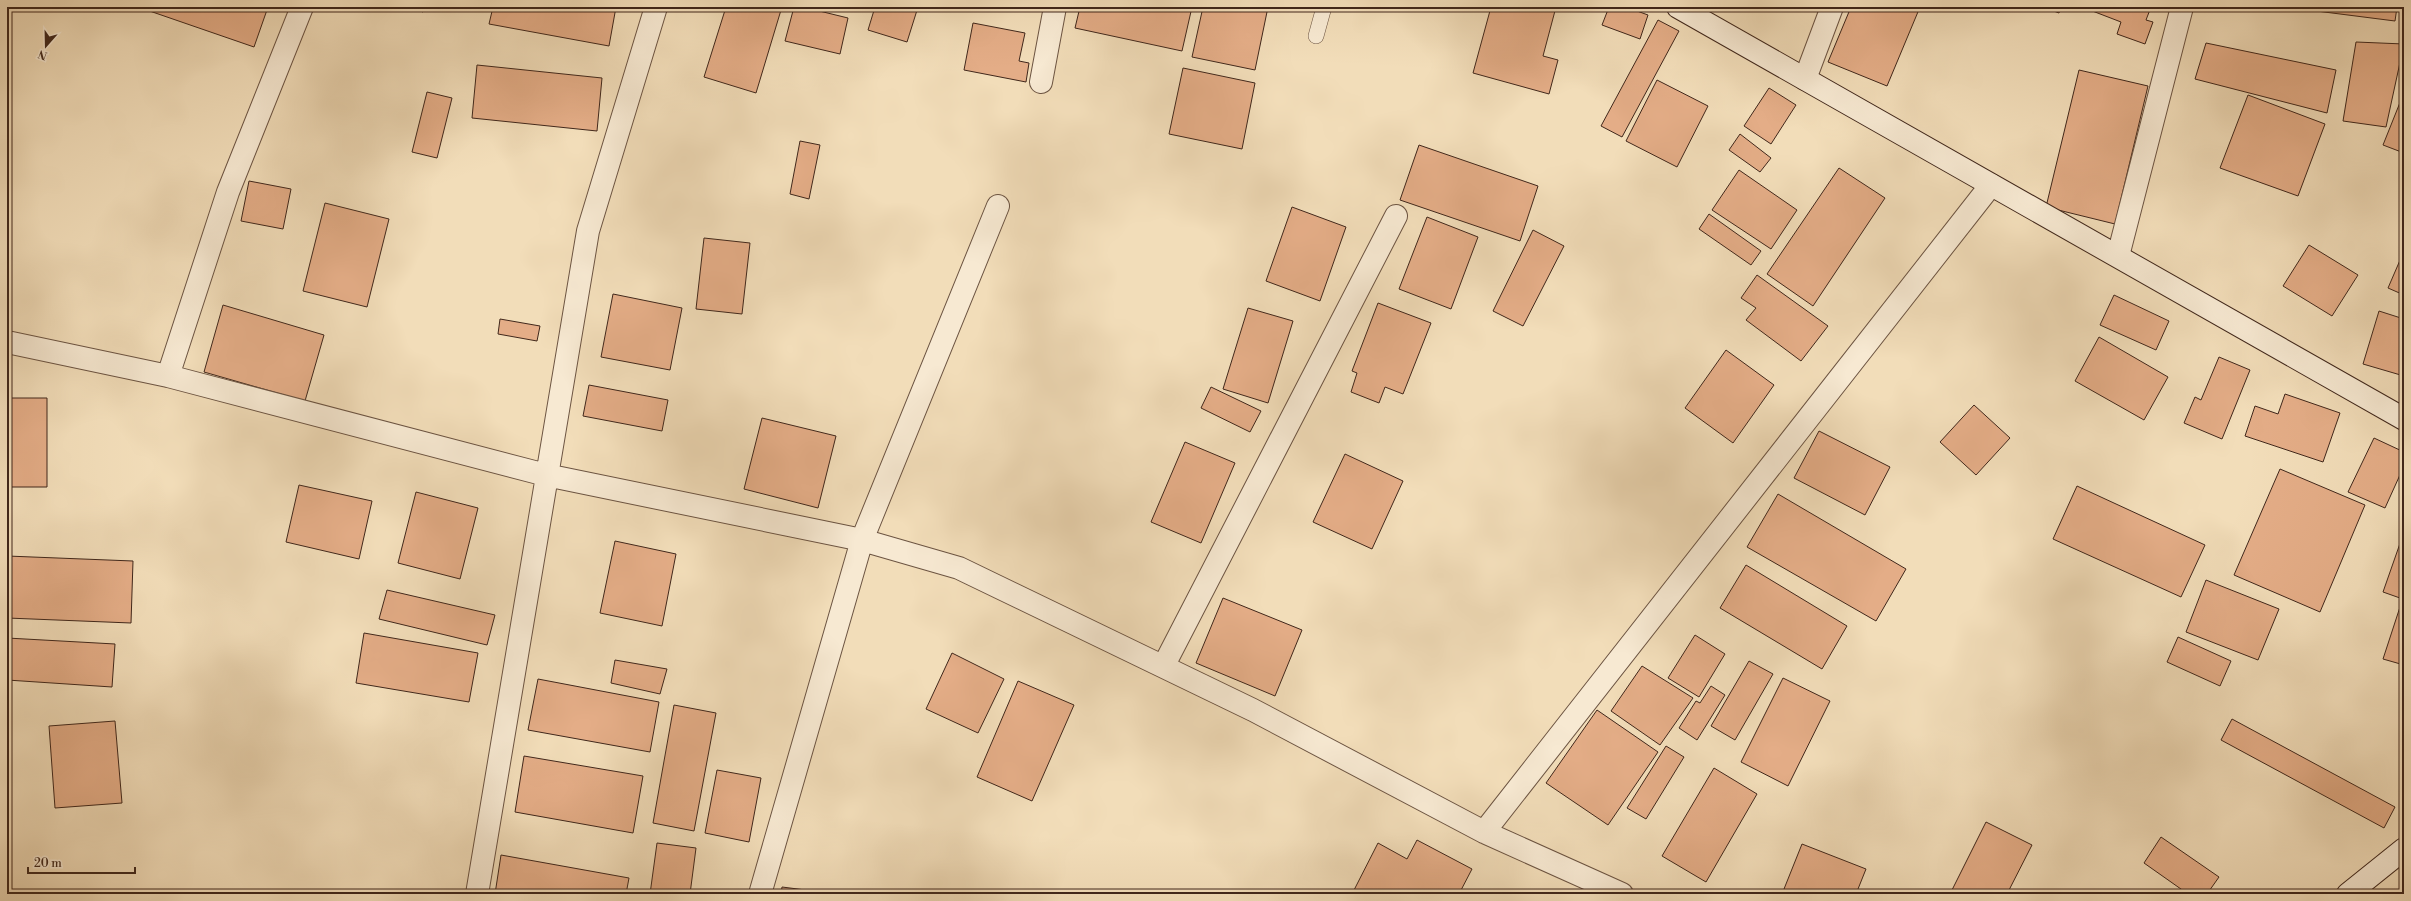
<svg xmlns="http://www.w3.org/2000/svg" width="2411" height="901" font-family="'Libre Bodoni',serif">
<rect width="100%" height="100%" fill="#f2ddb9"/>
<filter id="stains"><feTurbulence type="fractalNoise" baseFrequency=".005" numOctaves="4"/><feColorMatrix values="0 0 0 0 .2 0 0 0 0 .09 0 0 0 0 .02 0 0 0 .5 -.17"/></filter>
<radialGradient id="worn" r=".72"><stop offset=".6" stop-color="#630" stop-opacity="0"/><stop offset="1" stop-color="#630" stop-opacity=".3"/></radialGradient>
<path fill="#e4ad87" stroke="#40271b" d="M138,7h130l-14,40z
M410,7h14l-1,5z
M493,7h123l-7,39 -120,-22z
M726,7h45l10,3 -25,83 -52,-16z
M794,7h9l45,11 -8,36 -55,-13z
M875,7h43l-11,35 -39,-12z
M1080,7h112l-10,44 -107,-23z
M1203,7h65l-13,63 -63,-13z
M1491,7h65l-13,49 15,4 -9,34 -76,-21z
M1609,7h17l22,8 -8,24 -38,-14z
M1851,7h69l-33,79 -59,-24z
M2043,7h18l-2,6z
M2082,7h69l-5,13 7,2 -8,22 -28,-10 4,-12z
M2285,7h112l-2,14z
M1658,20l21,11 -57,106 -21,-11z
M973,23l52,10 -6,28 10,2 -3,19 -62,-12z
M2356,42l48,2 -18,83 -43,-6z
M2206,43l130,27 -9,43 -132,-34z
M477,65l125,13 -5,53 -125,-13z
M1183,68l72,15 -13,66 -73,-15z
M2079,70l69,16 -33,138 -69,-17z
M1657,80l51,26 -31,61 -51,-26z
M1769,88l27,17 -25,39 -27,-18z
M427,92l25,6 -15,60 -25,-6z
M2248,95l77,29 -27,72 -78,-28z
M2401,100l3,1v52l-21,-8z
M1740,134l31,24 -11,14 -31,-22z
M800,141l20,4 -11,54 -19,-5z
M1419,145l119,41 -18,55 -120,-41z
M1839,168l46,30 -72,108 -46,-32z
M1739,170l58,40 -26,39 -59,-39z
M249,181l42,8 -8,40 -42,-8z
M325,203l64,16 -22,88 -64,-16z
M1292,207l54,20 -26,74 -54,-20z
M1709,214l52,37 -10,14 -52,-36z
M1427,217l51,20 -27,72 -52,-20z
M1533,230l31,16 -41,80 -30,-15z
M704,238l46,5 -8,71 -46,-5z
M2309,245l49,30 -26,41 -49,-30z
M2404,251v44l-16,-7z
M1757,275l71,51 -27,35 -55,-41 10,-12 -15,-10z
M613,294l69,14 -12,62 -69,-13z
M2114,295l55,26 -13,29 -56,-25z
M1378,303l53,20 -28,71 -18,-7 -6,16 -28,-11 6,-19 -5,-2z
M223,305l101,30 -19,66 -101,-29z
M1248,308l45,13 -25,82 -45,-14z
M2379,311l25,8v57l-41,-12z
M500,319l40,7 -3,15 -39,-7z
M2099,337l69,40 -24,43 -69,-39z
M1726,350l48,35 -41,58 -48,-35z
M2219,357l31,13 -28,69 -38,-16 11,-26 6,3z
M589,385l79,15 -6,31 -79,-15z
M1211,387l50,24 -11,21 -49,-24z
M2285,394l55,19 -17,49 -78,-26 10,-30 23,8z
M7,398h40v89h-40z
M1974,405l36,33 -34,37 -36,-33z
M762,418l74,18 -18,72 -74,-19z
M1819,431l71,36 -25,48 -71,-37z
M2374,438l30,14v14l-19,42 -37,-16z
M1185,442l50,21 -34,80 -50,-21z
M1345,454l58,27 -31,68 -59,-27z
M2280,469l85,36 -45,107 -86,-37z
M299,485l73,16 -13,58 -73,-17z
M2077,486l128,59 -24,52 -128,-58z
M416,492l62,16 -18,71 -62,-16z
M1778,494l128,75 -30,52 -129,-74z
M2404,532v56l-4,10 -17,-6z
M615,541l61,13 -14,72 -62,-13z
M7,556l126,5 -2,62 -124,-5z
M1746,565l101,61 -25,43 -102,-61z
M2206,580l73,29 -21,51 -72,-28z
M387,590l108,25 -8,30 -108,-26z
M1223,598l79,32 -27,66 -79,-33z
M2400,607l4,1v57l-21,-6z
M364,633l114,20 -9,49 -113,-19z
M1695,635l30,19 -26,43 -31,-19z
M2178,637l53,24 -11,25 -53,-24z
M7,638l108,6 -3,43 -105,-7z
M952,653l52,26 -26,54 -52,-24z
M615,660l52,9 -7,25 -49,-11z
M1749,661l24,13 -38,66 -24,-14z
M1642,666l51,32 -33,47 -49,-34z
M1783,678l47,23 -42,85 -47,-24z
M538,679l121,23 -9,50 -122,-22z
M1018,681l56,24 -42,96 -55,-24z
M1711,686l14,9 -28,45 -18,-12 17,-27 4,2z
M674,705l42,8 -22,118 -41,-8z
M1597,710l61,42 -50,73 -62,-42z
M2232,719l163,88 -11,21 -163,-88z
M115,721l7,82 -67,5 -6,-82z
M1666,746l18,11 -38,62 -19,-11z
M524,756l119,20 -10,57 -118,-21z
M1714,768l43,26 -51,88 -44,-26z
M717,770l44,8 -12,64 -44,-9z
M1986,822l46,23 -25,49h-57z
M2161,837l58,40 -12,17h-19l-44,-31z
M1417,840l55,29 -13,25h-107l26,-51 29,16z
M657,843l39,5 -6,46h-40z
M1802,844l64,25 -10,25h-60l-12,-5z
M501,855l128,23 -3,16h-131z
M782,887l55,7h-56z"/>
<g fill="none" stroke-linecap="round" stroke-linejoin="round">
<defs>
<path id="lane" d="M1316,36l8,-29"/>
<path id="street" d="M1805,79l27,-72
M1041,82l14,-75
M2118,256l64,-249
M7,342l161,34 378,99 316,65 97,28 294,142 231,122 138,62
M168,376l60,-184 74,-185
M1164,665l232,-449
M1484,832l507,-647
M477,894l111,-663 68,-224
M760,894l102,-354 136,-334"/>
<path id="secondary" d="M1678,7l726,412
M2348,894l56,-45"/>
</defs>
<use href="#lane" stroke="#6c5442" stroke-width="16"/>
<use href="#street" stroke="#6c5442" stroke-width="24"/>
<use href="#secondary" stroke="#40271b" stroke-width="24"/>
<use href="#lane" stroke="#f7e9d2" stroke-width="15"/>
<use href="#street" stroke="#f7e9d2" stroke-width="22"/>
<use href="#secondary" stroke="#f7e9d2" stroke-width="22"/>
</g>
<rect width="2411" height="901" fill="none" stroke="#f2ddb9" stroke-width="24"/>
<rect x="8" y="8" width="2395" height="885" fill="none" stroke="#40271b" stroke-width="2"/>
<rect x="12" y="12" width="2387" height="877" fill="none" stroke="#40271b"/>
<g transform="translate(46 46) rotate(200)" stroke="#f7e9d2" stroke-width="3" paint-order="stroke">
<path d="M0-3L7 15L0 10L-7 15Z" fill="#40271b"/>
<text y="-6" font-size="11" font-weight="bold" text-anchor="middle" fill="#40271b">N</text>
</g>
<path d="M28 867v6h107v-6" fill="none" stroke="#40271b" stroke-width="2"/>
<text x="34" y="867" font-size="12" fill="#40271b" stroke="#f7e9d2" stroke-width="3" paint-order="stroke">20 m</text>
<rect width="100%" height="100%" filter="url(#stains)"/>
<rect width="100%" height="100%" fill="url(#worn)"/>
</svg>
